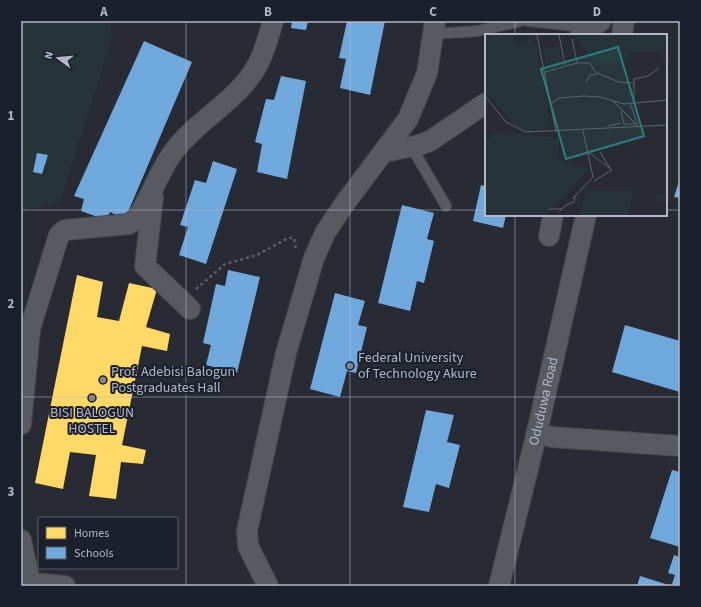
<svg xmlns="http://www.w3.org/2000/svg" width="701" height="607" font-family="'Source Sans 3',sans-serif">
<rect width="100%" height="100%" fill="#282b33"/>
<path fill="#263439" d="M21,21h89l2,17 -52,164 -39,10z"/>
<path fill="#ffd966" d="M77,275l26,7 -6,35 22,4 10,-38 28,6 -11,38 24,7 -3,17 -25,-5 -20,99 24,5 -3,14 -22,-2 -5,37 -27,-3 7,-41 -26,-3 -7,37 -28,-6z"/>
<path fill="#6fa8dc" d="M292,21h16l-2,9 -15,-2z
M347,21h38l-15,74 -30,-7 6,-29 -7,-1z
M144,41l48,21 -67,157 -15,-7 -4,8 -25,-9 3,-12 -10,-3z
M281,76l25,5 -19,98 -30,-7 5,-28 -7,-2 11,-43 8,1z
M37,153l11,2 -6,19 -9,-2z
M213,161l24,8 -31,95 -27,-9 9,-28 -8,-2 15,-45 11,3z
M680,178v20l-6,-1z
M481,185l5,1v29h20l-3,13 -30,-7z
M402,205l32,8 -7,26 7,2 -10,42 -7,-2 -7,30 -32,-8z
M228,270l32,7 -23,96 -31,-8 5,-20 -8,-2 13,-59 9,2z
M335,293l30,8 -7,24 9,2 -11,46 -9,-2 -7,26 -30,-8z
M625,325l55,16v51l-68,-20z
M426,410l28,5 -7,27 13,3 -11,43 -13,-4 -7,28 -26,-5z
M672,470l8,2v75l-30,-9z
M674,555l6,2v29l-8,-2 3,-9 -7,-2z
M640,576l32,10h-35z"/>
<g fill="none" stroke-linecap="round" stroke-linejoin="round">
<defs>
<path id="service" d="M528,21l47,5 16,-5
M433,34l45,-3 43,-10
M405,150l10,3 31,53"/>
<g id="minor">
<path d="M581,35l20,-14"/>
<path d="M622,35l2,-14"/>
<path d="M384,152l35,-7 11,-4 56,-38"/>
<path d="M153,197l-8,69 45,43"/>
<path d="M549,236l4,-21"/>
<path d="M21,328l9,1 -9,95"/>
<path d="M30,329l29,-94 6,-5 64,-6 8,-6c14,-21 22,-47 37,-67 23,-31 66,-52 84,-87 7,-13 11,-29 15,-43"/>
<path d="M537,432l15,5 128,9"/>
<path d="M21,540l9,43"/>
<path d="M21,582l44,4"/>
<path d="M268,586l-20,-40 -1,-15 39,-178 28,-95 11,-25 20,-30 63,-84 19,-46 8,-52"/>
<path id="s1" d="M499,586l38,-154 49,-217"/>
</g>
</defs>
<use href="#service" stroke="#46484d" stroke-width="12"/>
<use href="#minor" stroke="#46484d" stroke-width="22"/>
<path stroke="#5b5e66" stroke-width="2.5" stroke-dasharray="3 3" stroke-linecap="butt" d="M196,289l29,-25 32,-9 31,-17h6l2,12"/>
<use href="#service" stroke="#585a62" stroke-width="10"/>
<use href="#minor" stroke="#585a62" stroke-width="20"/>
</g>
<path fill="none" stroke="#b2b6c5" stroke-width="1" stroke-opacity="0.55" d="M186,21v565M350,21v565M515,21v14M21,210h465M666,210h14M515,215v371M21,397h659"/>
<g fill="#828592" stroke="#1c202d" stroke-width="1.5">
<circle cx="350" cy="366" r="4"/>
<circle cx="103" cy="380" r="4"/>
<circle cx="92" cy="398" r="4"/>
</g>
<g text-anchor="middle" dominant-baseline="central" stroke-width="4" stroke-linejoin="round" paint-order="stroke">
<g font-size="14" fill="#b2b6c5" stroke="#1c202d" text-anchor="start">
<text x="358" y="358">Federal University<tspan x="358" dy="16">of Technology Akure</tspan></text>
<text x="111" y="372">Prof. Adebisi Balogun<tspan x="111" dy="16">Postgraduates Hall</tspan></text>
<text x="92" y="413" text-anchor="middle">BISI BALOGUN<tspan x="92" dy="16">HOSTEL</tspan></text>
</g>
<g font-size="14" fill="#b2b6c5" stroke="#1c202d">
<text stroke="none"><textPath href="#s1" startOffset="190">Oduduwa Road</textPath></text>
</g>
</g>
<g transform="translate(485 34)">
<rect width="182" height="182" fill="#282b33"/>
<path d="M0,1h28l1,8 9,1 9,-8 5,12 14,77 -7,4 -16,2 -14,-6 -29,-34zM88,1h94v50l-3,-25 -5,-8h-28l-1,6 -13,5 -22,-1zM74,12l4,17 -16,6 -4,-20zM11,98l63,6 -2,20 32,11 -42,46h-62v-75zM101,157h47l-5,24h-48zM178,159h4v9h-12v-7h8z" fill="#263439"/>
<path fill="none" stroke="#5f636d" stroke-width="1" d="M52,1l19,97M74,1l6,30M92,29h13l5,9 24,10 14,1M60,38l32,-9 -5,-24M101,48l4,-7 7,-1M0,62l21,26 20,10 141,-7M128,67l26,26M145,69l7,20M149,69v-24l14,-3 11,-8M66,70l8,-6 25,-2 16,1 24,7 43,-4M136,77l3,13h12M123,92l13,-3M102,117l25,19M115,118l10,16M109,147l18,-11M88,164l20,-21 -10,-46M64,175h13M74,178l7,-7 8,-3 1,-6"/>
<path fill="#27807b" fill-opacity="0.15" stroke="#27807b" stroke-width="2" d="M133,13l26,89 -78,23 -25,-90z"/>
<rect width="182" height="182" fill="none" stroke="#b2b6c5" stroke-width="2"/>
</g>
<rect width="701" height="607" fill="none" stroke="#1c202d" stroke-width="44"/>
<rect x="38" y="517" width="140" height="52" fill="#1c202d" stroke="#585c6a"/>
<rect x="46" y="527" width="20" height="12" fill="#ffd966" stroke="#585c6a"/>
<text x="74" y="537" font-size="12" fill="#b2b6c5">Homes</text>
<rect x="46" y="547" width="20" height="12" fill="#6fa8dc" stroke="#585c6a"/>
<text x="74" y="557" font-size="12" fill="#b2b6c5">Schools</text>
<g transform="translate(58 58) rotate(286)" stroke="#1c202d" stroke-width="3" paint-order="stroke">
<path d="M0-3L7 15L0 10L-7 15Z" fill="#b2b6c5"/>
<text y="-6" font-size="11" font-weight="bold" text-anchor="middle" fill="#b2b6c5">N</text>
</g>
<rect x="22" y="22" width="657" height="563" fill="none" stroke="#b2b6c5" stroke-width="1.5"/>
<g font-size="13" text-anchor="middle" font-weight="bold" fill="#b2b6c5">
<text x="104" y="16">A</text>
<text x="268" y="16">B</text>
<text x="433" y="16">C</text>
<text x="597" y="16">D</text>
<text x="11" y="120">1</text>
<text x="11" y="308">2</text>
<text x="11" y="496">3</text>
</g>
</svg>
